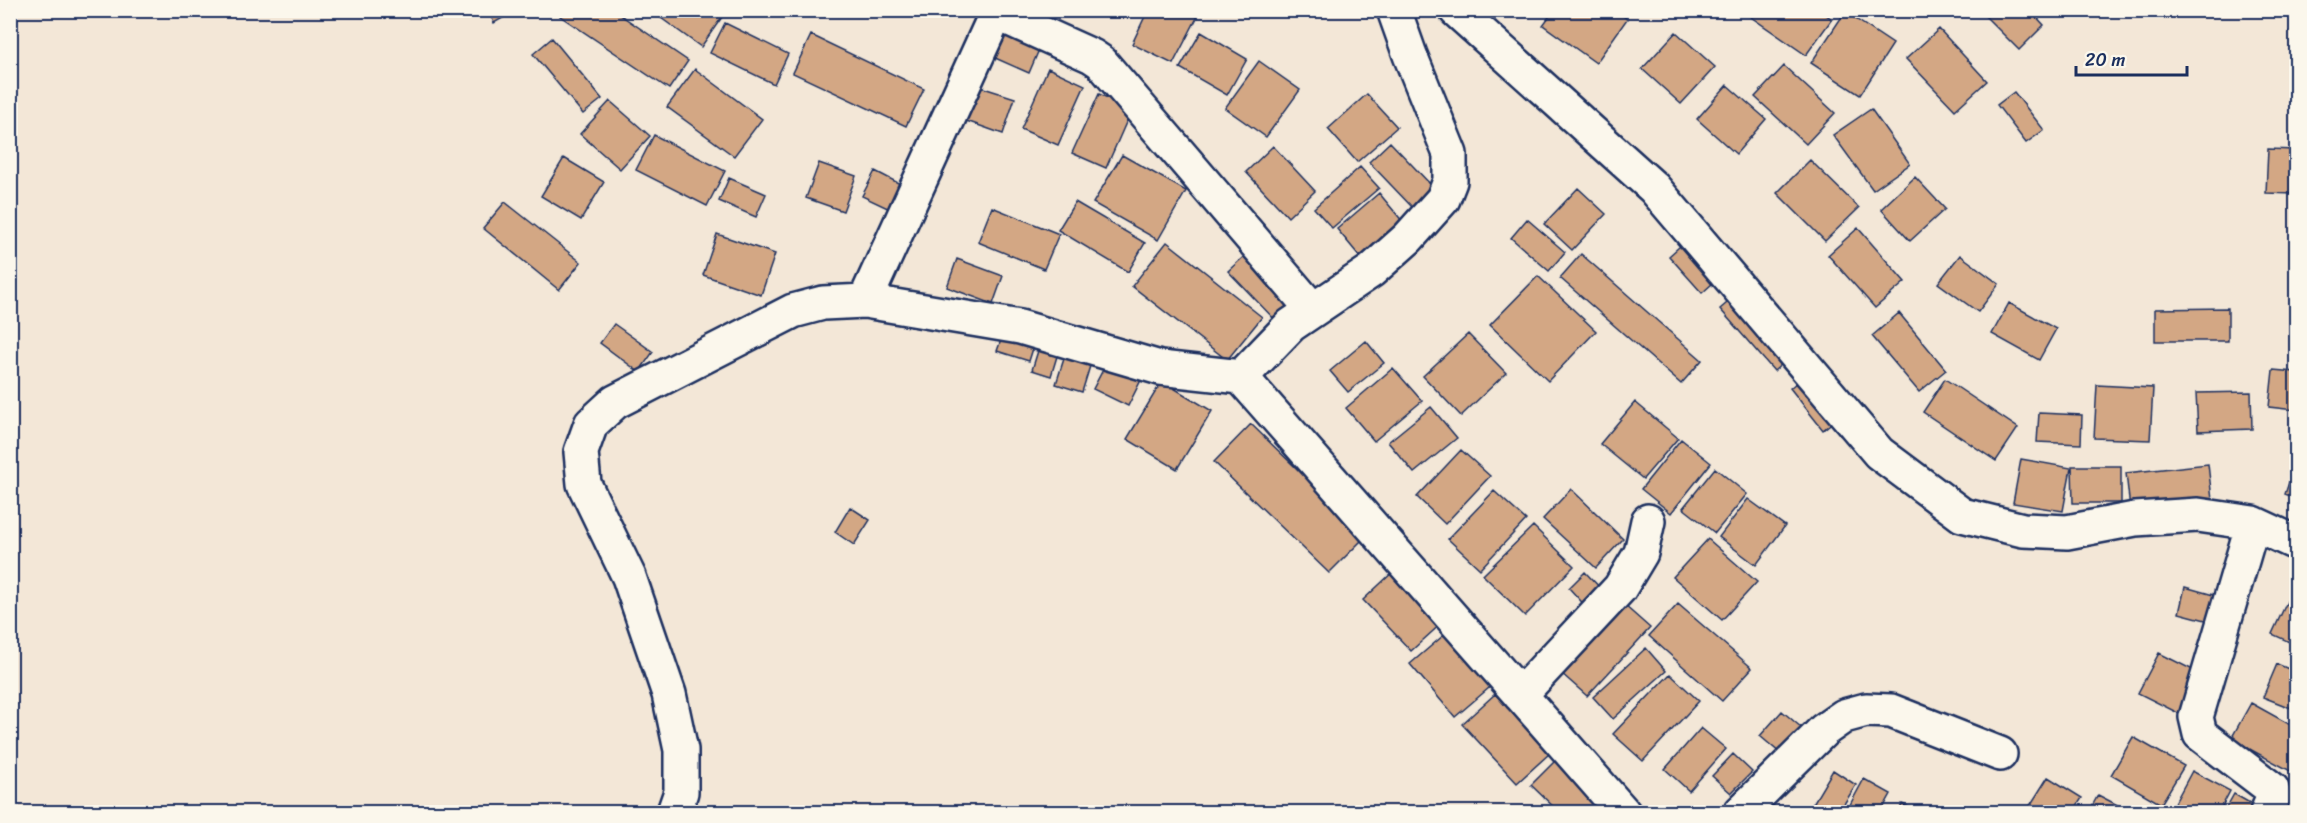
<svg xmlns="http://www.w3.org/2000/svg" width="2307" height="823" font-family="Sriracha,sans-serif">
<rect width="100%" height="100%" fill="#f3e7d7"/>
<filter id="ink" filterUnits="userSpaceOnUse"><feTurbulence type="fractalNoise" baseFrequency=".0167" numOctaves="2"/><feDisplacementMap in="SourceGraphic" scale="12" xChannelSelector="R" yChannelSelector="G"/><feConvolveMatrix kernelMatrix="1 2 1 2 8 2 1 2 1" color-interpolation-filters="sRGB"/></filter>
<g filter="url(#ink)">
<path fill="#d3a784" stroke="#1b2f5e" stroke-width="1.5" d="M488,10h29l-23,13z
M564,10h49l75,51 -19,28 -109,-73z
M650,10h77l-26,37z
M1148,10h53l-28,54 -41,-20z
M1554,10h61l12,9 -31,44 -53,-38z
M1751,10h68l13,9 -26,36 -58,-40z
M1979,10h51l14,15 -25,25z
M1845,12l48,32 -33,51 -49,-32z
M725,23l63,31 -14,30 -64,-31z
M996,26l45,19 -12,28 -45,-20z
M1939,29l48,52 -32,29 -49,-51z
M1201,32l46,27 -20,36 -47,-27z
M1676,32l39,35 -34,37 -39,-35z
M811,35l113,54 -18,37 -113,-53z
M552,38l50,61 -19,15 -50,-60z
M1259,61l41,29 -34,47 -41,-29z
M1784,66l51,47 -29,31 -51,-47z
M1048,68l37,17 -27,60 -37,-16z
M695,69l67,50 -28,37 -67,-49z
M971,84l44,14 -12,36 -45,-16z
M1727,85l39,34 -30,35 -39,-35z
M2014,92l30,38 -18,13 -29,-38z
M1099,94l33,15 -26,59 -34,-15z
M1367,94l30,33 -40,35 -29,-33z
M610,101l40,35 -30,33 -40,-35z
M1871,109l39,55 -37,26 -40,-55z
M654,135l71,36 -18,35 -71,-36z
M1390,142l43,45 -21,20 -43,-45z
M1273,146l42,45 -27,26 -42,-45z
M2268,149l28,1v44l-30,-1z
M1122,155l64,36 -28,49 -65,-37z
M564,158l40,24 -23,38 -40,-24z
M1810,160l49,48 -34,33 -48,-48z
M819,163l37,13 -13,35 -37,-13z
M1360,167l19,21 -47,40 -18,-20z
M875,171l33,17 -12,24 -34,-16z
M1915,177l30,32 -35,32 -29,-32z
M729,178l37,16 -10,23 -37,-16z
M1578,188l28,26 -34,36 -28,-26z
M1379,193l29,35 -42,36 -29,-35z
M505,202l76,60 -22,28 -76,-62z
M1075,202l70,41 -17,29 -70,-42z
M992,207l67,27 -15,35 -66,-27z
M1527,219l38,33 -16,19 -38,-33z
M1858,228l47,54 -30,26 -47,-53z
M717,234l58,20 -14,41 -58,-20z
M1689,238l33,37 -20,18 -33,-37z
M1167,242l95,75 -35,43 -95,-74z
M1251,250l52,54 -23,21 -52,-54z
M1581,254l121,106 -21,24 -121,-106z
M1960,255l39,29 -21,28 -40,-29z
M957,259l46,17 -10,28 -46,-17z
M1538,276l58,55 -48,50 -58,-56z
M1740,292l53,62 -19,17 -54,-62z
M2009,303l47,26 -17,31 -47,-26z
M2228,308v33h-73v-32z
M2296,311v21l-4,-1z
M1899,313l47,57 -27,22 -47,-56z
M614,324l39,28 -14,20 -39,-29z
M1005,329l31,10 -7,22 -32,-10z
M1468,334l38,39 -45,43 -38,-40z
M1042,338l19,5 -10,33 -19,-6z
M1366,341l18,22 -36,29 -18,-21z
M1068,346l26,7 -12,39 -26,-8z
M1107,362l34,18 -13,26 -35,-17z
M1393,368l29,33 -48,40 -28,-33z
M2273,370l23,2v38l-27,-3z
M1808,373l33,42 -18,15 -33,-42z
M1945,379l73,49 -22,33 -73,-49z
M1162,381l50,30 -35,58 -50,-30z
M2097,385l56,3 -3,52 -56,-2z
M2251,392l1,37 -54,2 -2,-38z
M1635,402l43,36 -35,41 -43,-35z
M1431,407l26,31 -43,35 -26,-31z
M2039,413l43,2 -1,29 -44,-2z
M1251,424l115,112 -37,37 -115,-111z
M1681,439l30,24 -40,50 -30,-24z
M1461,450l29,26 -45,48 -28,-27z
M2021,459l50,9 -8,43 -50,-8z
M2296,462v36l-11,-4z
M2208,464l4,35 -82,9 -4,-35z
M2072,466h49v37h-48z
M1715,468l32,26 -32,39 -32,-25z
M1571,489l52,50 -27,29 -53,-49z
M1494,491l32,29 -46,49 -32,-30z
M1748,499l37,27 -29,39 -37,-28z
M850,507l20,13 -16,25 -19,-13z
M1533,526l41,40 -49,50 -42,-41z
M1708,539l49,43 -35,38 -49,-43z
M1395,570l48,52 -32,29 -48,-51z
M1585,572l21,22 -17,16 -20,-22z
M2185,587l39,11 -7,25 -38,-10z
M2291,593l5,3v49l-24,-11z
M1615,597l35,31 -63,68 -35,-31z
M1678,604l74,64 -30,33 -73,-65z
M1451,629l45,53 -41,35 -45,-53z
M1646,648l20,23 -53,48 -20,-22z
M2159,653l44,22 -21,40 -44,-22z
M2277,664l19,8v38l-33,-13z
M1670,674l29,27 -56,60 -30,-27z
M1495,694l54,60 -32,29 -55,-59z
M2251,703l45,25v46l-65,-35z
M1782,711l27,23 -22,25 -27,-23z
M1701,728l25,21 -37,42 -24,-22z
M2133,737l51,29 -23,38 -50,-29z
M1733,754l19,18 -21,21 -19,-17z
M1557,759l43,42 -12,11h-29l-28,-27z
M1833,770l23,15 -17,27h-31z
M2192,771l38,20 -11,21h-43l-5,-2z
M2048,777l34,21 -9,14h-47z
M1864,779l27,15 -10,18h-35z
M2234,794l23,13 -3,5h-30z
M2098,795l33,17h-42z
M1902,804l19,8h-22z"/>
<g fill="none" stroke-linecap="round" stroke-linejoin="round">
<defs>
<path id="street" d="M990,10l102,46 9,6 212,248
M1456,10l198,178 225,265 83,62 61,15 44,2 68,-13 63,-4 55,8 43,20
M865,301l131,-287
M1241,377l50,-52 80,-54 37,-33 35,-39 7,-18v-27l-40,-99 -16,-45
M2253,523l-57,194 4,17 72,55 2,7 -7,16
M1520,695l100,-107 21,-35 7,-32
M674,812l7,-20v-42l-12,-56 -40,-117 -45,-93 -3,-32 10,-28 24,-22 178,-91 30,-8 42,-2 155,26 140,41 81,9 382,435
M1741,812l83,-82 20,-14 22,-6 25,1 109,43"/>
</defs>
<use href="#street" stroke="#1b2f5e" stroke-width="38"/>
<use href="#street" stroke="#fbf7ec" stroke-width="33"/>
</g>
</g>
<rect width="2307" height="823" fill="none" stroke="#fbf7ec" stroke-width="36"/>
<rect x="18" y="18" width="2271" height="787" fill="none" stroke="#1b2f5e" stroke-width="2" filter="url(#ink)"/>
<path d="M2076 66v9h111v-9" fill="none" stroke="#1b2f5e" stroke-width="3"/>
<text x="2085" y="66" font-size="18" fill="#1b2f5e" stroke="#fbf7ec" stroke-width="4.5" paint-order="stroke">20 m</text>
</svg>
